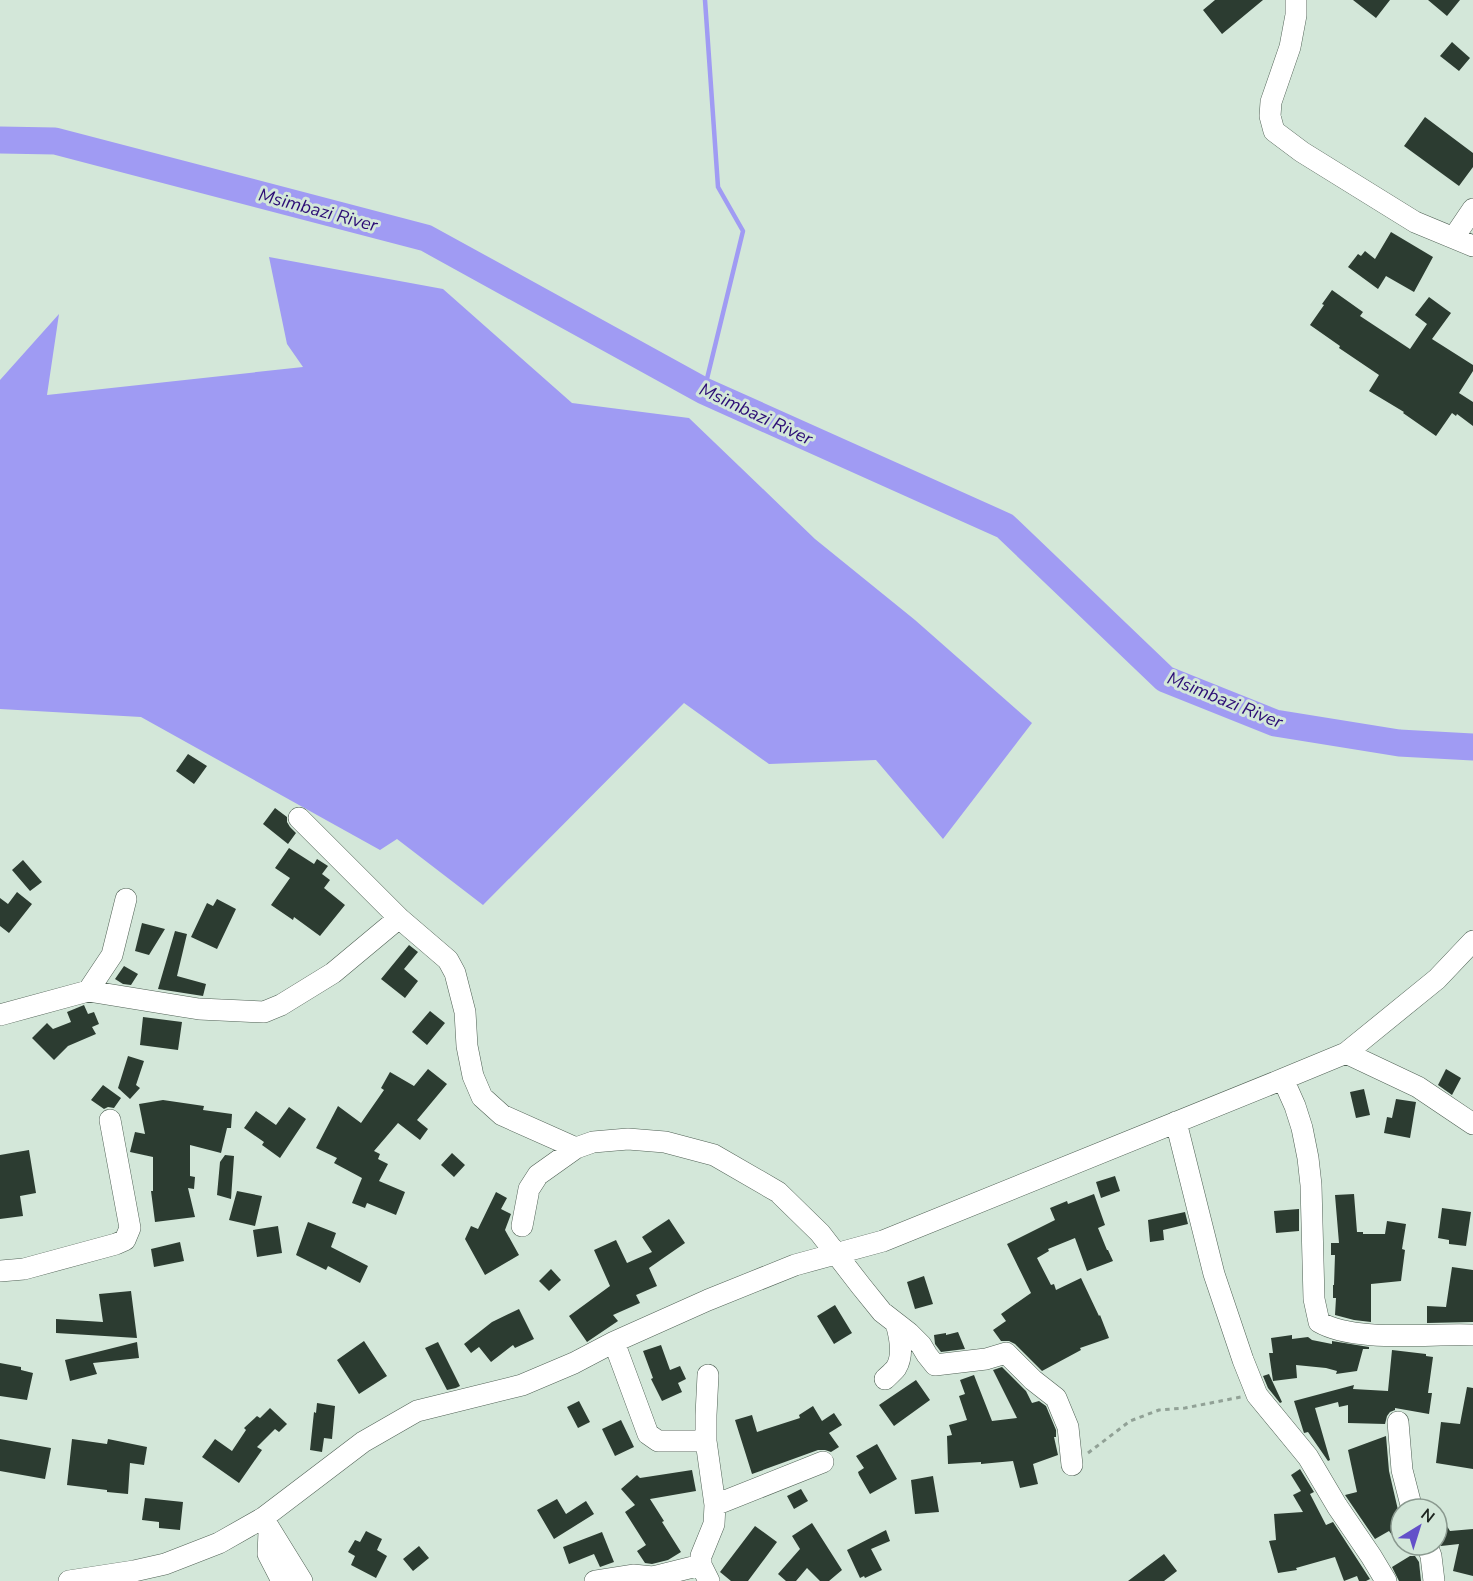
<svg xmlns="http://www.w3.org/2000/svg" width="1473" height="1581" font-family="'Nunito Sans',sans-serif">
<rect width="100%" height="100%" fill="#d3e7d9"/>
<path fill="#9f9bf3" d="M269,257l174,32 129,114 117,15 126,121 100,81 117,103 -89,116 -67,-79 -107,4 -85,-61 -201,202 -86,-66 -17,11 -239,-133 -141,-8v-329l59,-66 -12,81 256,-28 -16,-23z"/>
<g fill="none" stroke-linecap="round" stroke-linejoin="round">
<path stroke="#a09bf3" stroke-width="4.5" d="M704,391l39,-160 -25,-44 -13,-187"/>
<path stroke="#a09bf3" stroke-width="27" d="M0,140l55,1 371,97 278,153 301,135 160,153 110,44 124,20 74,4"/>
</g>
<path fill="#2c3c31" d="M1215,0h48l-41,34 -19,-24z
M1353,0h37l-14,18z
M1428,0h32l-13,16z
M1452,42l18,16 -11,13 -19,-15z
M1425,117l48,36v14l-14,19 -55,-40z
M1391,232l42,25 -19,35 -28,-16 -8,13 -30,-22 10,-13 3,2 4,-5 10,8z
M1332,290l31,22 -3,4 50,33 17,-25 -12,-9 14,-18 22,16 -19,26 41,26v6l-14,22 14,9v24l-16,-12 -1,2 -4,-3 -16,23 -33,-23 1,-1 -35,-21 10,-16 -40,-27 1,-2 -30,-21 14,-20 -2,-1z
M188,754l19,12 -13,18 -18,-13z
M275,808l12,9v5l3,5 6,6 -8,11 -25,-20z
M289,848l25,16 3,-5 11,7 -6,8 8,6 -6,8 21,17 -25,31 -26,-19 -1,3 -22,-15 19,-27 -15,-10z
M23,860l19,22 -12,9 -18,-21z
M17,892l15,12 -23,29 -9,-7v-28l8,6z
M217,899l19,10 -19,40 -26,-12 16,-34 6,3z
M142,923l23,6 -16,26 -14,-4z
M175,931l12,3 -10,42 29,8 -3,12 -45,-7z
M409,945l9,7 -14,17 14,12 -13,17 -24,-19z
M124,966l14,8 -7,11 -8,-1 -8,-5z
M84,1005l4,9 6,-2 5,12 -7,3 4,7 -28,12 -14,14 -22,-22 15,-15 6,6 18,-7 -4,-10z
M430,1011l15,12 -18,22 -15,-13z
M143,1017l39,5 -4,28 -38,-5z
M128,1056l16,5 -8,24 4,3 -10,11 -12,-11z
M428,1069l19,15 -30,36 11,9 -8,11 -22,-17 -24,28 6,3 -2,5 10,5 -9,17 26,11 -9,23 -29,-12 -2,5 -13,-5 10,-25 -28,-15 3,-5 -21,-10 22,-42 23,17 23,-33 -3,-2 9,-16 24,14z
M1446,1069l15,9 -9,17 -14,-10z
M103,1085l18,13 -7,10 -6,-1 -4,2 -13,-9z
M1364,1089l6,26 -14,3 -6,-26z
M1396,1099l20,3 -6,36 -26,-5 3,-16 5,1z
M163,1100l41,6 -1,4 29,4 -1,14h-4l-6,25 -31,-8v31l5,1 -1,12 -6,-1 7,29 -40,5 -4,-31h2v-34l-23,-5 5,-20 10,2 -6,-30z
M289,1107l17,12 -26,39 -18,-13 2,-3 -20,-14 12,-17 20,14z
M29,1150l7,43 -16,3 3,20 -23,3v-64z
M452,1153l13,12 -11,12 -13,-12z
M225,1155l9,1 -3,43 -14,-4 3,-33z
M1115,1176l5,15 -19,7 -5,-16z
M237,1191l25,5 -7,30 -26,-6z
M496,1192l11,6 -6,11 10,5 -6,16 14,25 -34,20 -20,-36 6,-13 7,3z
M1094,1194l11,31 -7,3 9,22h1l5,11 -26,10 -12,-33 -27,11 1,2 -12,7 14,27 3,-1 2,6 25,-12 18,38 1,-1 9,23 -29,10 1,2 -39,21 -27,-27 -6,-3h-8l-8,-11 13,-9 -5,-7 30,-21 -24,-49 48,-24 -5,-12 17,-7 1,3z
M1354,1194l3,38h6v2h22l2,-13 19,3 -4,25 3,1 -4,31 -30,3v38l-17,-2 -19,-5 1,-17h-3v-13h1l1,-30h-4v-12h8l-4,-48z
M1442,1208l29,4 -5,34 -17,-2v-4l-11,-2z
M1299,1209v22l-23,2 -2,-22z
M1185,1212l3,12 -25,6 1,10 -14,2 -2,-22z
M669,1219l16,24 -36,25 8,18 -21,9 4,8 -27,12 5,6 -31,21 -18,-26 41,-30 -16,-36 22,-10 11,23 25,-11 -10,-15z
M308,1222l28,11 -5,14 37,19 -8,17 -32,-17 -2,4 -30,-15z
M278,1226l4,27 -25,4 -4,-27z
M180,1242l4,19 -30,6 -3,-18z
M1452,1267l21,3v52l-46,1v-17l19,1z
M551,1269l10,11 -12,11 -10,-10z
M924,1276l9,28 -18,5 -8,-27z
M131,1291l6,47 -81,-5v-14l47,3 -4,-28z
M835,1305l17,28 -18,11 -17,-28z
M519,1309l15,30 -19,9 -2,-3 -22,17 -12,-15 -8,6 -7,-9 28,-22z
M958,1332l7,17 -24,3 -6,-8 -1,-9 12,-2v2z
M1292,1335v4l16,-2 4,3 20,4v-3l37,6v2h-6l-6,22 -21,3 1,-3 -11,-3 -30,-3 1,13 -24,3 -4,-28h4l-2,-15z
M364,1341l23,35 -28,18 -22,-34z
M137,1342l2,16 -46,5 4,11 -27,7 -5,-21z
M438,1342l22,44 -4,2 -9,2 -22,-42z
M661,1345l9,25 10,-4 6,13 -8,4 4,9 -20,9 -11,-22 2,-1 -10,-27z
M1392,1350l34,4v2l7,1 -5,36h4l-3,21 -34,-6v2l-5,2 -3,4 -2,8 -37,-1v-18l-9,2 -1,-5 -23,6 15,52 -2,1 -20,-29 -4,1 -1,-3 -9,-29 60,-16 -1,4 35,2z
M0,1363l21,4v3l12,3 -6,27 -27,-4z
M1002,1367l24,24 6,12 7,-2 7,5 10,24v7h-2l4,18 -25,9 5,20 -18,4 -7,-27 -32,3v-2l-33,2 -1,-28 5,-1 -3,-10 18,-5 -8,-24 6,-2 -5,-14 14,-5 18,46 25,-3 -24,-48z
M1269,1374l13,28 -2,1 -12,-15 -5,-12z
M916,1380l14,20 -36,26 -15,-21z
M1467,1387l6,1v81l-37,-6 5,-41 19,2z
M579,1401l11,21 -12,6 -11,-21z
M317,1403l18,3 -3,33 -8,-1 -2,14 -12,-2 4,-38 2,1z
M813,1406l9,15 12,-8 8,12 -13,8 10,14 -8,5 -6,-2h-7l-66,24 -17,-54 17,-5 5,17 43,-14 -1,-3z
M270,1408l17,16 -8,8 -4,-3 -18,18 5,3 -23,33 -37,-26 13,-18 17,12 14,-21 -2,-2 13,-12 3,2z
M621,1420l13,27 -19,9 -13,-27z
M1386,1436l3,35 12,52v24l-12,-16 -14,8 -30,-44 12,-3 -9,-42z
M0,1439l51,9 -6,31 -45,-8z
M72,1439l35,5 1,-5 39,8 -3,18 -14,-2 -2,31 -21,-2v-2l-40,-5z
M877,1444l20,35 -27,15 -11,-19 -1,-3 6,-4 -8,-12z
M1300,1469l14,23 -4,2 16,31 7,-3 37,57 -4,2h-7l-2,-5 -13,5 -9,-24 -39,11 1,2 -19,3 -9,-32 7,-1 -2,-26 29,-2 -10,-17 8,-4 -10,-16z
M692,1470l4,21 -46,8 14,22 -2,1 19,30 -13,8 -16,4 -7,-1 -8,-12 9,-6 -21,-33 10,-7 -14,-16 16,-14 3,3z
M933,1476l6,36 -24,2 -4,-34z
M801,1489l7,12 -14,8 -7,-13z
M145,1498l38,4 -3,28 -21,-2v-6l-17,-2z
M557,1499l9,15 20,-13 8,13 -40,25 -17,-29z
M1437,1510l13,21 23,-2v47l-20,-5 6,-27 -18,2 -4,-22z
M812,1523l30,47 -13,11h-9l-13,-13 -11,13h-10l-8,-7 22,-25 -8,-13z
M755,1526l22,16 -29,39h-17l-11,-9z
M886,1530l4,11 -19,8 11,21 -17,8 -1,-2 -4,2 -13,-28z
M366,1531l16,8 -5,11 10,6 -11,22 -25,-13 4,-9 -7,-4 7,-12 5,2z
M602,1532l12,30 -14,5 -6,-13 -25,10 -6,-17z
M419,1546l10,12 -16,13 -10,-12z
M1164,1554l13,17 -13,10h-36z
M1410,1556h5l4,6 2,19h-22l-7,-14z"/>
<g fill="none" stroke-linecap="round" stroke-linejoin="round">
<defs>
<path id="minor" d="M1296,0v15l-6,32 -19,55 -1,14 4,15 28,21 113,70 58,24
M1454,237l19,-28
M299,818l100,100 49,42 7,13 10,39 2,34 6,30 9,21 20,18 74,33
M88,991l24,-36 14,-56
M0,1015l88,-24 111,18 65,3 17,-7 52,-32 66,-55
M1346,1053l72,34 55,37
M1283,1079l12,27 7,22 6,30 3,27 3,114 5,23c36,21 112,11 154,13
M1176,1122l38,152 29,86 14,35 51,62 29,49 34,50 15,25
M522,1226l7,-37 9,-14 38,-27 17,-6 35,-3 37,3 49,13 64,37 42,41 41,53 21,26 27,21 12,12 6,10 8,10 51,-6 20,-6 27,27 23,18 12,29 4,38
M0,1271l24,-2 92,-25 9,-4 5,-12 -20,-108
M614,1342l34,92 10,7h48
M708,1375l-2,40v26l9,64 -1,19 -13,32v9l8,16
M885,1379c3,-3 8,-7 11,-11 8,-13 4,-31 0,-45
M1398,1422l4,48 10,39
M715,1505l108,-43
M263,1518l39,63
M269,1532l-1,22 14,27
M1427,1545l4,11 3,25
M69,1581l65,-10 31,-7 54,-21 44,-25 100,-76 54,-31 105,-26 52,-22 40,-21 94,-42 87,-35 88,-24 400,-162 63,-26 91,-74 36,-38
M595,1581l38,-6 20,2 48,-12"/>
</defs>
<use href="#minor" stroke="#506155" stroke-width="22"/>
<path stroke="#91a196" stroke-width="3" stroke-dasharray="4.5 4.5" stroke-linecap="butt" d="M1088,1453l42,-32 29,-11 26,-2 56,-11"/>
<use href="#minor" stroke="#fff" stroke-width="21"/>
</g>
<g text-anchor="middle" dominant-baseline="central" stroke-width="6" stroke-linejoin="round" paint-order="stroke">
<g font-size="18" font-style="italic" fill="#2c0d75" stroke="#d3e7d9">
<text transform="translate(318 210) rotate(15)">Msimbazi River</text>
<text transform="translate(756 414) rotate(25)">Msimbazi River</text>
<text transform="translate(1225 700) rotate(22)">Msimbazi River</text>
</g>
</g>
<g transform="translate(1419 1527) rotate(38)"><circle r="28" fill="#d3e7d9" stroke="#8a998f" stroke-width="1.5"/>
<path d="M0-4.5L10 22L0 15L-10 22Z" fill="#6350c9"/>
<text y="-9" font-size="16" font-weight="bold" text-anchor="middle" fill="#1d241f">N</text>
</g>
</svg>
